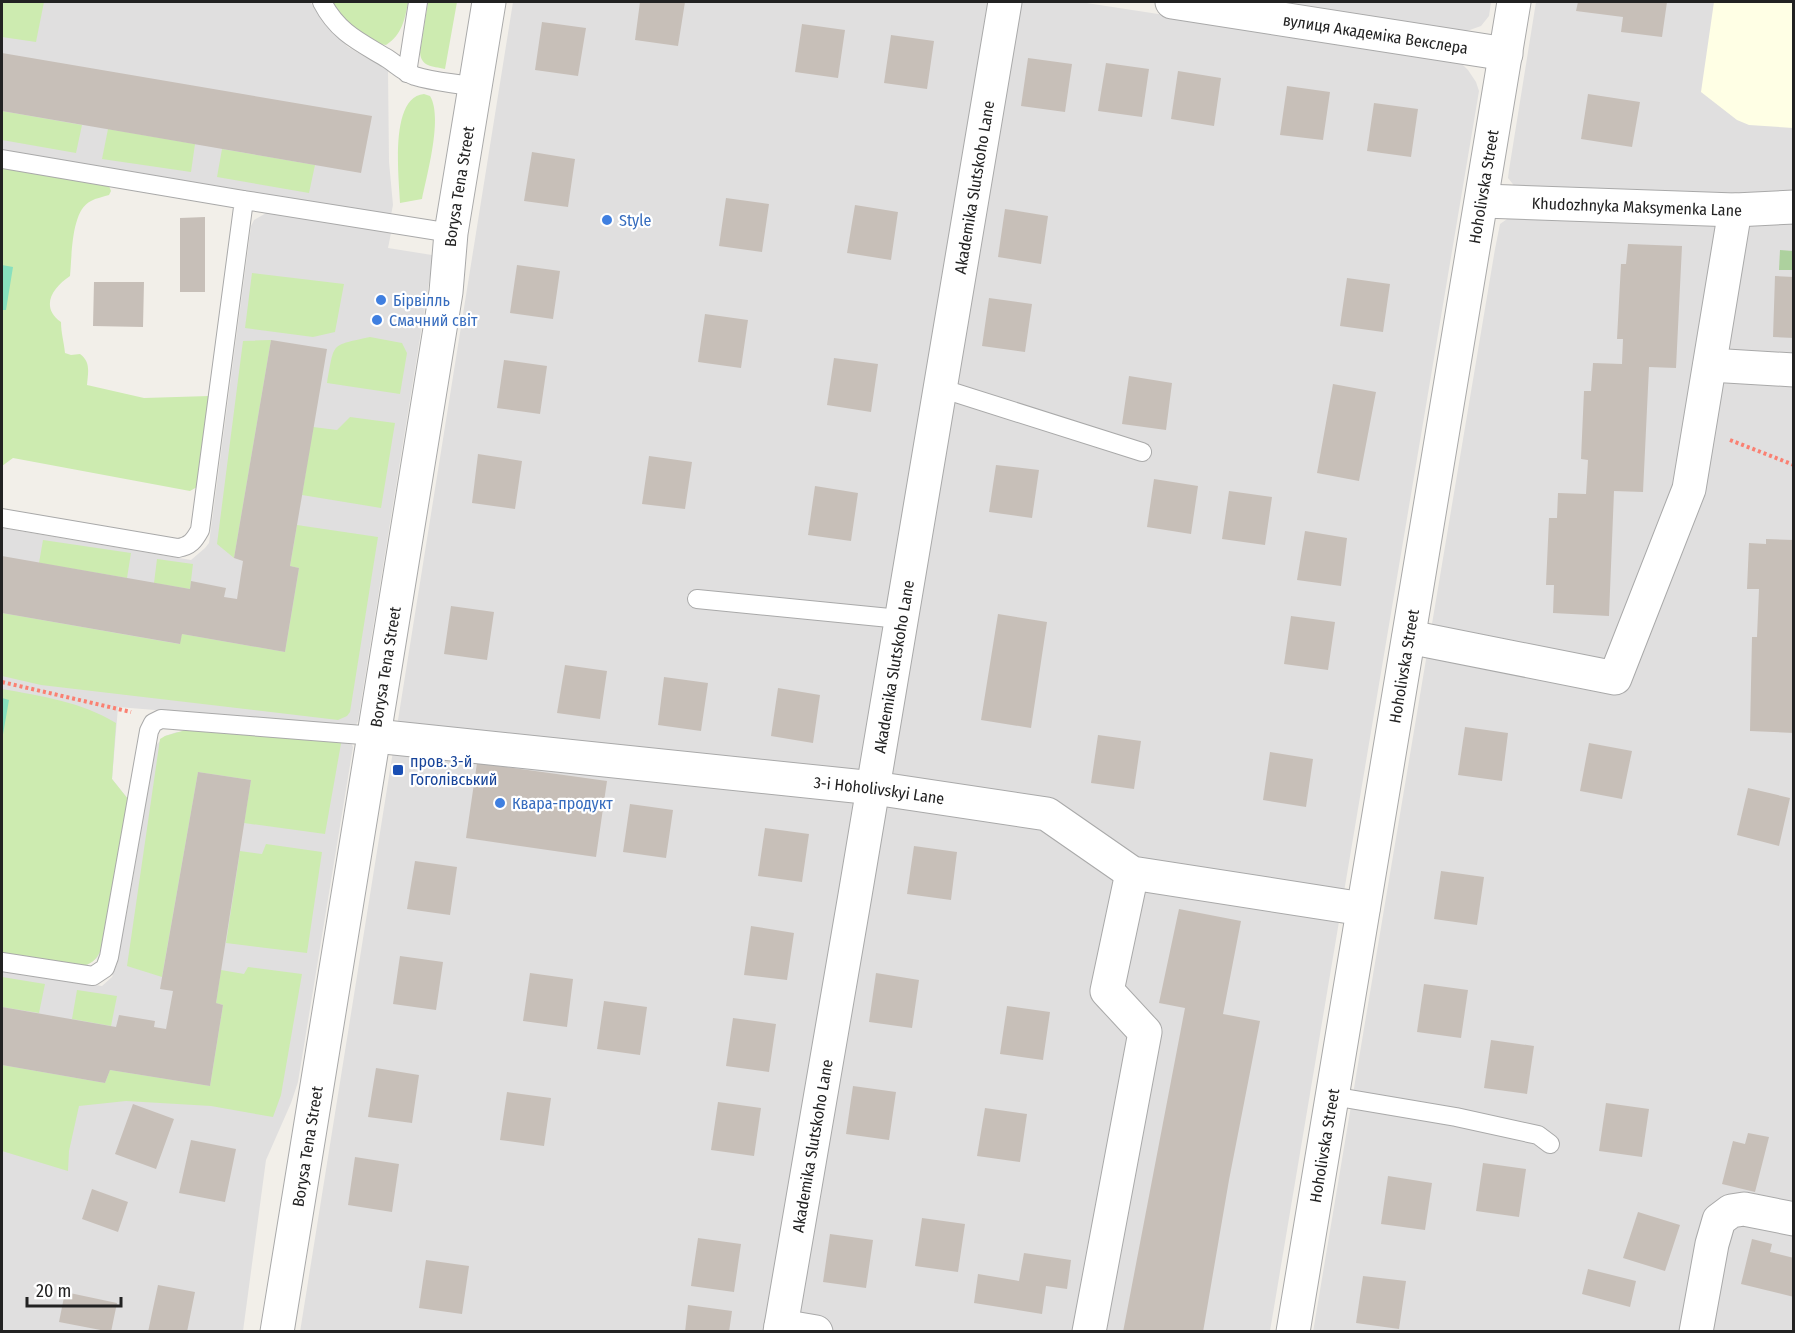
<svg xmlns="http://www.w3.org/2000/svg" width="1795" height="1333" font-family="'Fira Sans Condensed',sans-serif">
<rect width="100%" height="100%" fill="#f2efe9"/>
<path fill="#e0dfdf" d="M2,2h308l21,28 17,17 40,23 1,92 4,43 -2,10 -389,-65z
M513,2h567l371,57 10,4 7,7 8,12 3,9 -209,1240 -970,1z
M1267,2h224l-2,14 -8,10 -17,6z
M1536,2h257v190l-71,2 -206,-6 -8,-10 1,-8z
M268,212l123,21 -3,15 44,7 1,3 -75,463 -2,4 -5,1 -233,-19 -6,72 16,20 -28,153 -3,6 -10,7 -85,-12v-425l189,32 14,-12 4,-5 42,-317 3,-6z
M1510,217l283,5v1109l-480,1 182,-1083 5,-25z
M177,732l174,11 2,4 -55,335 -7,21 -25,57 -23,171h-241v-361l100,16 10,-9 5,-13 15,-80 23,-138 10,-10z"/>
<path fill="#ffffe5" d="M1714,2h79v126l-44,-3 -12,-5 -36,-28z"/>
<path fill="#cdebb0" d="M2,2h42l-8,40 -34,-5z
M332,2h76c-3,17 -6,33 -22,43 -24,-3 -40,-25 -54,-43z
M428,2h29l-12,67c-13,-3 -24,-2 -25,-17z
M424,94l6,2c13,21 -3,78 -8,103l-22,4c-1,-25 -11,-106 24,-109z
M2,111l80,14 -6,28 -74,-13z
M108,129l87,15 -4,28 -89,-13z
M222,149l93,16 -6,28 -92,-16z
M2,168l107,18 2,5 -2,4c-6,2 -13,3 -18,6 -20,9 -19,55 -21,75 -18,12 -30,31 -9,46 0,11 3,20 4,31l6,2 9,-1c11,8 8,18 7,31l57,13 65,-2 -12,91 -7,4 -177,-33 -11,8z
M252,273l92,11 -9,48 -22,5 -68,-9z
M370,337l32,6 5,10 -7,41 -73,-11c8,-41 2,-37 43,-46z
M271,340l-37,218 -17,-14 26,-203z
M350,417l45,6 -14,85 -79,-13 11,-68 24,3z
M297,525l81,12 -28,175 -3,4 -9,4 -297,-35 -39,-9v-63l177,31 3,-10 103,18 14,-84 -9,-2z
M43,540l88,13 -4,25 -88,-15z
M157,559l36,5 -3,25 -36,-6z
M2,689c39,7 80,13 114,34l-4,56 16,20 -28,153c-4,8 -10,13 -19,14l-79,-13z
M189,729l153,9 -17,96 -81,-11 7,-43 -53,-8 -36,205 -35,-11 33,-227 5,-3z
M266,844l56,8 -15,101 -81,-10 14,-92 22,3z
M248,967l54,7 -21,121 -8,22 -62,-11 -85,-5 -47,5 -10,45 -1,20 -66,-20v-86l103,18 5,-13 100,16 13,-81 -7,-2 5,-33 23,4z
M2,977l43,7 -6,29 -37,-6z
M77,990l40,6 -6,30 -39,-7z"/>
<path fill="#add19e" d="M1780,250l13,1v19h-14z"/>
<path fill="#88e0be" d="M2,265l11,2 -7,43h-4z
M2,698l7,2 -7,40z"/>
<path fill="#c7bfb8" d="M640,2h45l-7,44 -43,-6z
M1578,2h89l-5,35 -41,-5 2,-15 -47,-6z
M542,22l44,6 -8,48 -43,-6z
M802,24l43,6 -7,48 -43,-6z
M891,35l43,6 -7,48 -43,-6z
M2,53l370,63 -11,57 -359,-62z
M1028,58l44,6 -7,48 -44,-6z
M1106,63l43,6 -7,48 -44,-6z
M1178,71l43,7 -7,48 -43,-7z
M1287,86l43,6 -7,48 -43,-5z
M1588,94l52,8 -8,45 -51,-8z
M1374,103l44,6 -7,48 -44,-6z
M532,152l43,7 -7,48 -44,-6z
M726,198l43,6 -7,48 -43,-6z
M855,205l43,7 -7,48 -44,-7z
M1005,209l43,7 -7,48 -43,-7z
M205,217v75h-25v-74z
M1628,244l54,2 -6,122 -27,-1 -6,125 -29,-1 -5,125 -56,-3 1,-28h-8l3,-67h8l1,-25 28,1 2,-34 -7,-1 3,-68h7l2,-28 29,1 1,-25h-6l4,-75h5z
M517,265l43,6 -7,48 -43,-6z
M1775,276l19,1v61l-21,-1z
M1347,278l43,6 -7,48 -43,-6z
M94,282h50l-1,45 -50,-1z
M989,298l43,6 -7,48 -43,-6z
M705,314l43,6 -7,48 -43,-6z
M271,340l56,9 -37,217 9,2 -14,84 -103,-18 -2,10 -178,-31v-57l188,33 1,-8 35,7 -2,9 13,2 6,-38 -9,-3z
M834,358l44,6 -7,48 -44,-7z
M504,360l43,6 -7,48 -43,-6z
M1129,376l43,7 -6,47 -44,-6z
M1333,384l43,8 -17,89 -42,-8z
M478,454l44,7 -7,48 -43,-6z
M649,456l43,6 -7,47 -43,-5z
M996,465l43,5 -7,48 -43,-6z
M1154,479l44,7 -7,48 -44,-7z
M815,486l43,7 -7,48 -43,-6z
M1229,491l43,6 -7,48 -43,-6z
M1305,531l42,7 -6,48 -44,-6z
M1766,539l28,1v193l-44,-2 2,-94h5l2,-48h-12l2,-46 17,1z
M451,606l43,6 -7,48 -43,-6z
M998,614l49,8 -16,106 -50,-8z
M1291,616l44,6 -7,48 -44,-6z
M565,665l42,6 -7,48 -43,-6z
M664,677l44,6 -7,48 -43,-6z
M778,688l42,7 -7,48 -42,-7z
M1465,727l43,6 -6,48 -44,-6z
M1098,735l43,6 -7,48 -43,-6z
M1589,743l43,8 -10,48 -42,-8z
M1270,752l43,7 -7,48 -43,-7z
M477,763l130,18 -11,76 -130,-19z
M198,772l53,8 -35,223 7,2 -13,81 -100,-16 -5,13 -103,-18v-58l114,20 3,-12 36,6 -1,6 12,2 7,-38 -13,-2z
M1748,788l42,10 -11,48 -42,-11z
M630,804l43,6 -7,48 -43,-6z
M765,828l44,6 -7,48 -44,-6z
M914,846l43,6 -6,48 -44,-6z
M415,861l42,6 -7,48 -43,-6z
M1441,871l43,6 -7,48 -43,-6z
M1179,909l62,12 -18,93 37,7 -31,159 -26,152h-80l62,-324 -26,-5z
M751,926l43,7 -7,47 -43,-5z
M400,956l43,6 -7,48 -43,-6z
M530,973l43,6 -6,48 -44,-6z
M876,973l43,7 -7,48 -43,-6z
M1424,984l44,6 -7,48 -44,-6z
M604,1001l43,6 -7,48 -43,-6z
M1007,1006l43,6 -7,48 -43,-6z
M733,1018l43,6 -7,48 -43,-6z
M1491,1040l43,6 -7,48 -43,-6z
M376,1068l43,7 -7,48 -44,-6z
M853,1086l43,6 -7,48 -43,-6z
M507,1092l44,6 -7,48 -44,-6z
M718,1102l43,6 -7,48 -43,-6z
M1606,1103l43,6 -7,48 -43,-6z
M133,1104l41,15 -18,50 -41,-15z
M985,1108l42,6 -7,48 -43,-6z
M1748,1133l21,4 -14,55 -33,-8 11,-43 12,3z
M191,1140l45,9 -11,53 -46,-9z
M355,1157l44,7 -7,48 -44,-7z
M1483,1163l43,6 -7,48 -43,-6z
M1388,1176l44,7 -7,47 -44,-6z
M92,1189l36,13 -10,30 -36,-13z
M1638,1212l42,13 -15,46 -42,-13z
M922,1218l43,6 -7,48 -43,-6z
M830,1234l43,6 -7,48 -43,-6z
M698,1238l43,6 -7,48 -43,-6z
M1752,1239l20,5 -2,8 24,6v39l-53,-13z
M1024,1253l47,7 -4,29 -21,-3 -4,28 -68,-11 4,-29 41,7z
M426,1260l43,6 -7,48 -43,-6z
M1588,1269l48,12 -6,26 -48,-13z
M1363,1276l43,5 -7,48 -43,-6z
M158,1285l37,7 -8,40h-39z
M65,1292l52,11 -6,29 -52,-10z
M688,1305l44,6 -3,21h-44z"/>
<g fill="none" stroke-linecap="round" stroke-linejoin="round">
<defs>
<path id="service" d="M322,2c16,31 38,40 66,57 9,6 16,13 27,17 19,6 40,7 59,11
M407,73l11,-71
M2,159l242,41 207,33
M940,388l202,64
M2,518l176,30c12,-2 16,-7 22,-18l44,-330
M697,599l203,20
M2,962l91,14 12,-8 4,-11 40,-226 4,-8 8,-4 214,17
M1332,1096l124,21 82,18 12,9"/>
<g id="minor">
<path id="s1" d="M1172,2l334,52"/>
<path id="s2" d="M1483,201l252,9 59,-3"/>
<path d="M1710,365l84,5"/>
<path d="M1409,637l206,41 74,-189 46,-279"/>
<path id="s3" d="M375,736l499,52 173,26 85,59 231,36"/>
<path d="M781,1326l35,6"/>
<path id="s4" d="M780,1332c77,-443 151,-887 225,-1330"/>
<path d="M1089,1332l56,-300 -38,-41 25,-118"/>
<path d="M1696,1332l16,-88 7,-24 12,-9 13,-2 50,10"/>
</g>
<g id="tertiary">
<path id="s5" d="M277,1332l169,-1040 5,-59 38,-231"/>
<path id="s6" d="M1293,1332l221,-1330"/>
</g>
</defs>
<use href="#service" stroke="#a9a9a9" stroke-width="20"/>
<use href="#minor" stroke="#a9a9a9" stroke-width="35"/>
<use href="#tertiary" stroke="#a9a9a9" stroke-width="35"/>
<path stroke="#fa8072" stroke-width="4" stroke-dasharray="3 3" stroke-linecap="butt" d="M1730,440l64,25
M2,682l129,30"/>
<use href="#service" stroke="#fff" stroke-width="18"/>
<use href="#minor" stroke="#fff" stroke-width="33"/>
<use href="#tertiary" stroke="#fff" stroke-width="33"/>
</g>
<g fill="#3f7fe0" stroke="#fff" stroke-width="2">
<circle cx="607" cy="220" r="6"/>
<circle cx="381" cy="300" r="6"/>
<circle cx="377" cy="320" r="6"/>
<circle cx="500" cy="803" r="6"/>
</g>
<rect fill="#1a4fb4" stroke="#fff" stroke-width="2" x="392" y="764" width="12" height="12" rx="3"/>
<g text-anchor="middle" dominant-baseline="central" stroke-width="4.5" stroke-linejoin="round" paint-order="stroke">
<g font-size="16" fill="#222" stroke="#fff">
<text stroke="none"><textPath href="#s1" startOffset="206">вулиця Академіка Векслера</textPath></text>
<text stroke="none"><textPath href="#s5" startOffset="1160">Borysa Tena Street</textPath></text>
<text stroke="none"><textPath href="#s4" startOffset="1161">Akademika Slutskoho Lane</textPath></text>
<text stroke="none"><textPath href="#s6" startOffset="1161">Hoholivska Street</textPath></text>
<text stroke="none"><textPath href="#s2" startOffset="154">Khudozhnyka Maksymenka Lane</textPath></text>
<text stroke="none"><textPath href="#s5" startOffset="674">Borysa Tena Street</textPath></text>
<text stroke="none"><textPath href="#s4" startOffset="675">Akademika Slutskoho Lane</textPath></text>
<text stroke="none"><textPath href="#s6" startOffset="675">Hoholivska Street</textPath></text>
<text stroke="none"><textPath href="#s3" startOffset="507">3-i Hoholivskyi Lane</textPath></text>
<text stroke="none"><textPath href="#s5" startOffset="188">Borysa Tena Street</textPath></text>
<text stroke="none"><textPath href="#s4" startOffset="189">Akademika Slutskoho Lane</textPath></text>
<text stroke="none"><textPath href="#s6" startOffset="189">Hoholivska Street</textPath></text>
</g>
<g font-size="16" fill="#366cbe" stroke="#fff" text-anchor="start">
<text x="619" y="220">Style</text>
<text x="393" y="300">Бірвілль</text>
<text x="389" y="320">Смачний світ</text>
<text x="512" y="803">Квара-продукт</text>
</g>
<g font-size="16" fill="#164399" stroke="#fff" text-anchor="start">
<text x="410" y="761">пров. 3-й<tspan x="410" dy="18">Гоголівський</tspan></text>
</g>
</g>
<rect width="1795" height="1333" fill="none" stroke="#222222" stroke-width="6"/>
<path d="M27 1297v9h94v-9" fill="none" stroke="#222222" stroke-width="3"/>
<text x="36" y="1297" font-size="18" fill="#222222" stroke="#ffffff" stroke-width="4.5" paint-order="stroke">20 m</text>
</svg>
